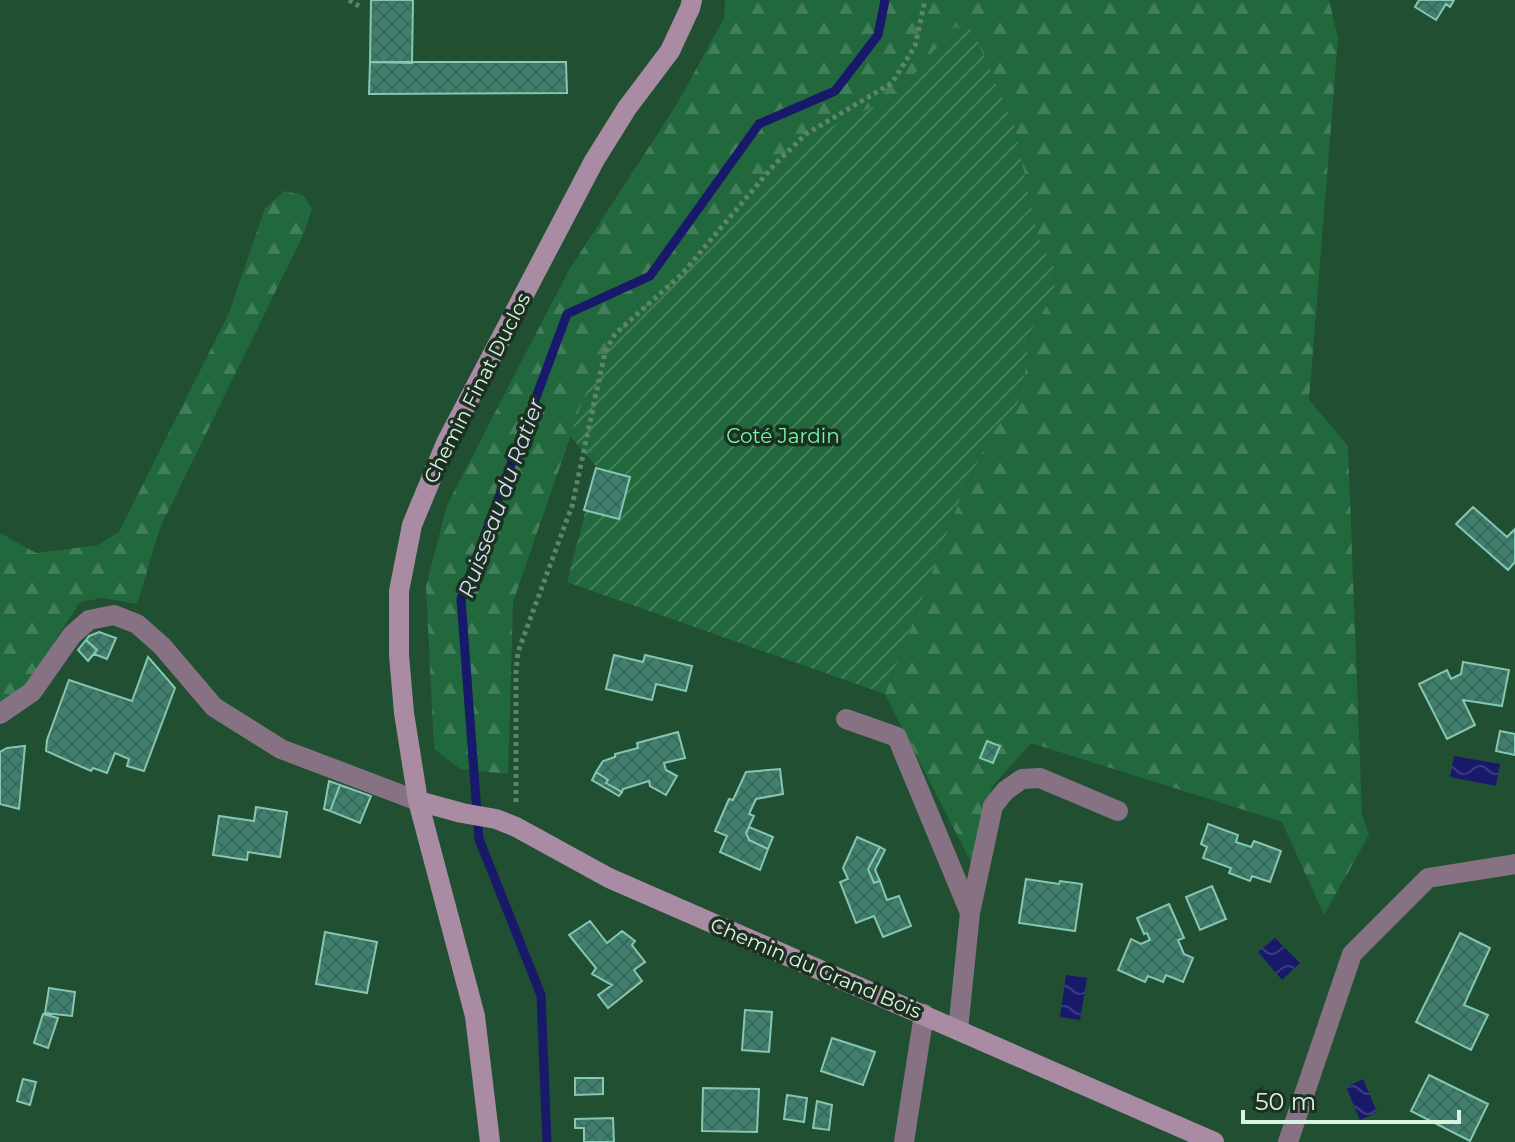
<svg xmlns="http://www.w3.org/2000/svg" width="1515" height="1142" font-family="Montserrat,sans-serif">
<defs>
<pattern id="forest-firs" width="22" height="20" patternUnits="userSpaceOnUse" patternTransform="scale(2)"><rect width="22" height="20" fill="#22683d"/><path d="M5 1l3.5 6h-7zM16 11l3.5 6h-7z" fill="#427e59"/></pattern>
<pattern id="garden-furrows" width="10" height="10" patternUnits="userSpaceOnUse" patternTransform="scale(2)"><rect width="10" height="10" fill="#22683d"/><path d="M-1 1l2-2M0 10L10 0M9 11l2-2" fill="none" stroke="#427e59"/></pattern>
<pattern id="water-waves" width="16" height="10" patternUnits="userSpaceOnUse" patternTransform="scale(2)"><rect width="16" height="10" fill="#19196c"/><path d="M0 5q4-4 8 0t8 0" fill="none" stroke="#3a3b81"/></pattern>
<pattern id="building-cross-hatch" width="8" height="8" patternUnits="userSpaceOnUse" patternTransform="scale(2)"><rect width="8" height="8" fill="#3e806e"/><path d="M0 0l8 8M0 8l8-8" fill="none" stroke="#3f675b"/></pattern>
</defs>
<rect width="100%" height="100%" fill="#204f31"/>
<path fill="url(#forest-firs)" d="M725,0h604l9,38 -29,362 39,46 14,369 7,20 -45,80 -42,-93 -251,-79 -39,44 -20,77 -87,-170 76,-197 30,-63 27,-32 6,-26 7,-46 23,-36 2,-23 -19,-36 -22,-106 -61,-101 -60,70 -44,19 -231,216 -29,47 -77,222 -5,172 -48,-5 -26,-20 -8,-163 21,-81 122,-235 108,-166 47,-86z
M284,191l19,4 9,14 -8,24 -144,295 -23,76 -35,-6 -22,4 -54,84 -26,17v-170l36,20 62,-8 21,-13 110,-219 36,-105z"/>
<path fill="url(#garden-furrows)" d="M954,27l19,3 42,99 22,106 19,36 -2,23 -23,36 -7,46 -6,27 -27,31 -30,63 -76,197 -318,-112 30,-115 -27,-31 20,-56 29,-47 84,-79 93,-107 54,-30 44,-19z"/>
<path fill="url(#water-waves)" d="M1454,756l46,8 -4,22 -46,-9z
M1275,938l25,25 -18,17 -24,-28z
M1066,975l21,3 -7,42 -20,-3z
M1363,1079l14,33 -17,8 -14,-33z"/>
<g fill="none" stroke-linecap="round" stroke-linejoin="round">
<path stroke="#19196c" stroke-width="9" d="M547,1142l-6,-147 -62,-156 -18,-240 106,-285 83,-38 109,-152 76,-33 43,-56 7,-35"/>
</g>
<path fill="url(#building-cross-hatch)" stroke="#85c7b3" stroke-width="2" d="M371,0h42l-1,63 -42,-1z
M1419,0h35l-4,7 -4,-3 -10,16 -21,-13z
M370,62h196l1,31 -198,1z
M596,468l34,9 -11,42 -35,-9z
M1473,507l34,30 8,-8v33l-7,8 -52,-46z
M99,632l17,6 -9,21 -13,-5 3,-4 -11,-10 3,-4z
M86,640l11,10 -9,11 -10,-11z
M614,655l29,7 2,-7 47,11 -6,25 -30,-7 -4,16 -46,-11z
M148,657l27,31 -31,83 -17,-5 2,-7 -14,-6 -8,20 -14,-5 -2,3 -45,-20 1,-11 22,-60 63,21z
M1463,662l46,8 -7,36 -39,-6 12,25 -28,14 -28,-55 28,-14 4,9 10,-5z
M1500,731l15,3v21l-19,-4z
M678,732l7,26 -21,5 2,7 11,6 -11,19 -16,-9 -1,-5 -26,8 -1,3 -16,-9 2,-3 -12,-8 7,-11 12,-4v-3l23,-6 -1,-5z
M987,741l13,5 -7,17 -13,-5z
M25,746l-6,63 -19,-5v-52l7,-4z
M780,769l3,25 -27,5 -7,15 5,2 -8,17 3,7 19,9 -8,21 -40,-18 7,-16 -12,-5 14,-32 4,1 13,-28z
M596,772l12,8 -2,3 16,9 -3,4 -27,-16z
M329,781l11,4 -10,26 -6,-2z
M340,785l31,11 -11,27 -30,-12z
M256,807l31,5 -7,45 -32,-5 -1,8 -34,-5 6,-39 35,5z
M1208,824l30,11 -2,7 15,5 3,-6 27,10 -11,31 -18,-6 -2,5 -21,-8 2,-5 -28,-10 4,-11 -6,-3z
M749,827l24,10 -5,12 -19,-9 -3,-7z
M857,837l23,10 -12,22 6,14 6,-2 7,19 12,-4 12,30 -28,11 -9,-21 -18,7 -16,-41 8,-3 -5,-11z
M880,847l5,3 -10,20 5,11 -6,2 -6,-14z
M1026,879l33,5 1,-3 22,3 -7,47 -56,-8z
M1212,886l14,33 -26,11 -14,-33z
M1169,904l15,34 -6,2 6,14 9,4 -10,24 -17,-7 -3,7 -15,-6 -3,6 -27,-12 13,-31 10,5 9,-4 -3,-7 -3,1 -7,-16z
M590,921l17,22 15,-12 13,10 -3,4 13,17 -11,8 8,11 -34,27 -10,-13 14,-10 -20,-11 4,-6 -27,-33z
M325,932l52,10 -10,51 -51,-9z
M1460,933l30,15 -26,57 24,10 -17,35 -55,-28z
M49,988l26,4 -3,24 -27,-3z
M745,1010l27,2 -3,40 -27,-2z
M43,1014l15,4 -10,30 -14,-5z
M832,1038l43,14 -12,33 -42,-14z
M1429,1075l59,29 -18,37 -59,-30z
M575,1078h28v16l-28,1z
M23,1079l13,3 -6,23 -13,-4z
M703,1088l56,1 -2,43 -55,-1z
M787,1095l20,3 -3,24 -20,-3z
M817,1101l15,4 -3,25 -16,-2z
M613,1118l1,24h-30v-14h-9v-9z"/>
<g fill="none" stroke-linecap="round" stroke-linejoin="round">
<path stroke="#5d856b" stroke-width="5" stroke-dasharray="4 4" stroke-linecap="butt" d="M349,0l10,6
M516,802v-130l2,-20 54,-146 33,-154 10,-18 67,-60 92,-109 32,-31 86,-51 23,-37 10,-46"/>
<path stroke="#867282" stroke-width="20" d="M0,714l32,-22 40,-57 17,-15 25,-5 23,9 25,22 52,61 67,42 137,52
M846,719l51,18 73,176 -12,117
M970,913l23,-107 12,-15 17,-12 18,-1 78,33
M904,1142l20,-128
M1288,1142l64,-188 76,-76 87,-14"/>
<path stroke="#aa8ba4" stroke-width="20" d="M418,801l44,12 34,6 20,8 93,51 605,264
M490,1142l-15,-126 -57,-215 -14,-88 -5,-58v-64l13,-66 34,-82 148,-282 33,-53 43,-57 20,-43 2,-8"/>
</g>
<g text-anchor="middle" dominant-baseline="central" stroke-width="7" stroke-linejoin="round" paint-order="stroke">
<g font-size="20" fill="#daf3e0" stroke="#1c3022">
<text transform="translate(477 388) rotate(-63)">Chemin Finat Duclos</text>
<text transform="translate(816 968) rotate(23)">Chemin du Grand Bois</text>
</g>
<g font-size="20" fill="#75fba5" stroke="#1c3022">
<text x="783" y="436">Coté Jardin</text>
</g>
<g font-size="22" font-style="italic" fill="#d5dcf4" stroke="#1c3022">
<text transform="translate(501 498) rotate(-70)">Ruisseau du Ratier</text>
</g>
</g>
<path d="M1243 1110v12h216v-12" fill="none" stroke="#daf3e0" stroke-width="4"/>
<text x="1255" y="1110" font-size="24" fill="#daf3e0" stroke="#1c3022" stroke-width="6" paint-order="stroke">50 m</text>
</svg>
